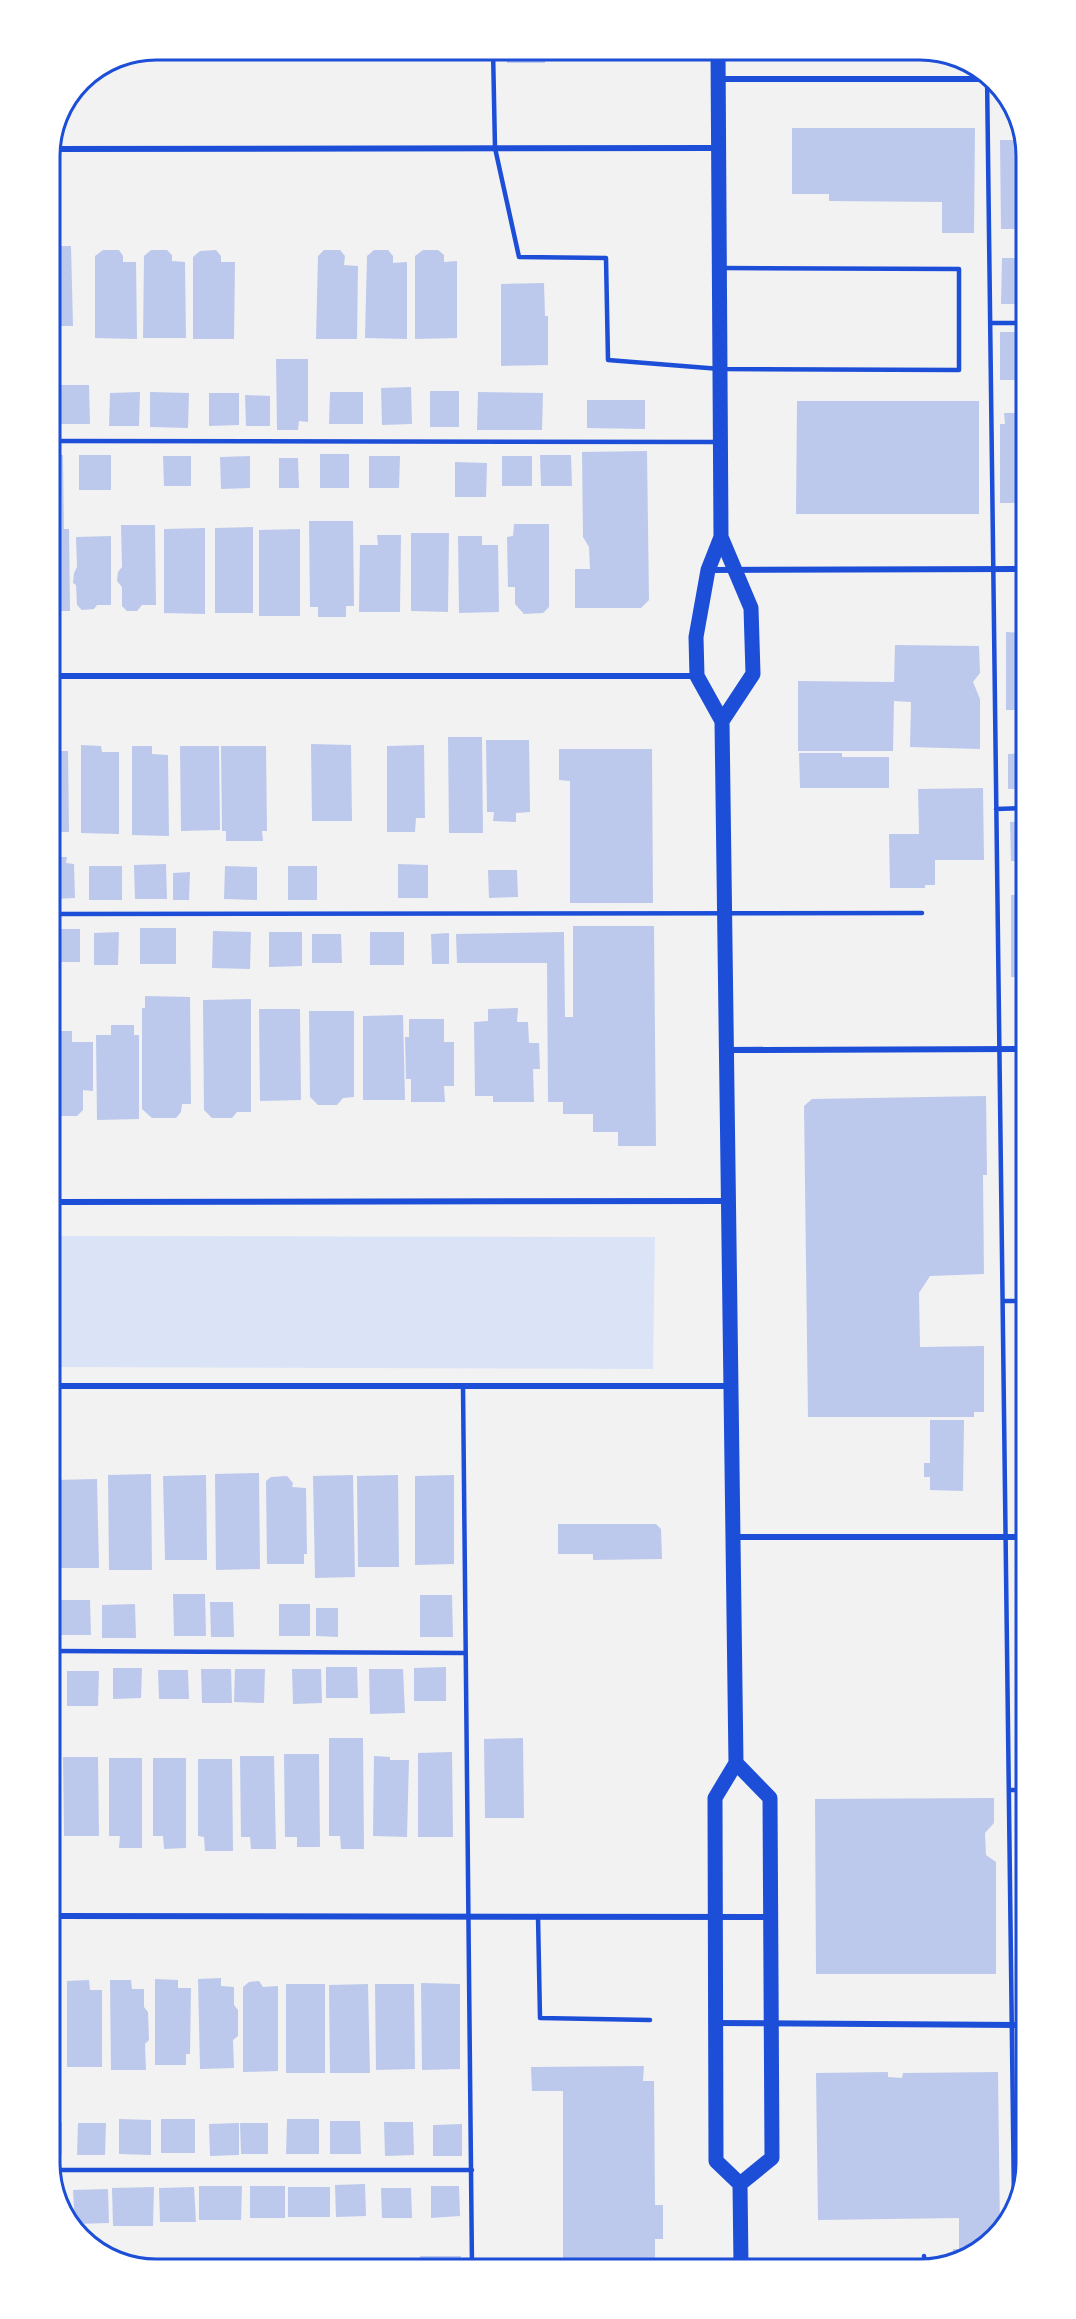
<svg xmlns="http://www.w3.org/2000/svg" width="1076" height="2319" font-family="'DM Sans',sans-serif">
<rect width="100%" height="100%" fill="#f2f2f2"/>
<path fill="#dbe4f7" d="M53,1236l602,1 -2,132 -600,-2z"/>
<path fill="#bdc9ec" d="M507,50h38v13h-38z
M792,128h183l-1,105h-32v-31l-113,-1v-7h-37z
M1000,140h21v89h-20z
M50,246h21l2,80h-23z
M103,250h16l4,6v6h13l1,77 -42,-1v-82z
M151,250h16l5,5v6l13,1 1,76h-43l1,-82z
M216,250l5,6v6h14l-1,77h-41v-82l7,-6z
M324,250h16l5,6 -1,9 14,1 -1,73h-41l2,-83z
M374,250h14l5,6v7l14,-1v77l-42,-1 2,-82z
M423,250h15l6,5v7l13,-1v77l-42,1v-83z
M1002,258h19v46h-20z
M544,283l1,33h3v49l-47,1v-82z
M1000,332h21v48h-21z
M276,359h32v63l-9,-1 -1,9h-21z
M59,385h30l1,39h-30z
M411,387l1,37 -30,1 -1,-37z
M430,391h29v36h-29z
M140,392l-1,34h-30l1,-33z
M150,392l39,1 -1,35 -38,-1z
M330,392h33v32h-34z
M478,392l65,1 -1,37h-65z
M209,393h30v32l-30,1z
M245,395l25,1v30h-24z
M587,400h58v29l-58,-1z
M797,401h182v113h-183z
M1004,413h18v90h-22v-79h5z
M647,451l2,149 -8,8h-66v-39h15l-1,-22 -6,-10 -1,-85z
M320,454h29v34h-29z
M51,455h12l1,74h5l1,82h-19z
M79,455h32v35h-32z
M540,455h31l1,31h-31z
M163,456h28v30h-27z
M250,456v32l-29,1 -1,-32z
M369,456h31l-1,32h-30z
M502,456h30v30h-30z
M279,458h19l1,30h-20z
M455,462l32,1 -1,34h-31z
M309,521h44l1,85h-8v11h-28v-10h-8z
M514,524h35v83l-6,6 -19,1 -9,-10v-17h-7l-1,-50 6,-1z
M121,525h34l1,80h-14l-5,6h-10l-5,-5v-19l-5,-6 1,-9 4,-5z
M253,527v86h-38v-85z
M205,528v86l-41,-1v-84z
M300,529v87h-41v-86z
M411,533h38l-1,79 -37,-1z
M377,535h24l-1,77h-41l1,-67h18z
M111,536v69h-14l-3,4 -12,1 -5,-5 -1,-20 -3,-2 1,-10 3,-6 -1,-30z
M458,536h24v9h16l1,67 -40,1z
M1006,632l16,1v77h-16z
M895,645l84,1 1,27 -7,9 7,17v50l-70,-2 1,-45 -17,-1 -1,50h-95v-70l96,1z
M448,737h34l1,96h-34z
M486,740h43l1,72 -14,1v9l-23,-1 1,-9h-7z
M51,744h3v7h14l1,81h-17z
M311,744l40,1 1,76h-40z
M81,745l20,1 1,6h17v82l-38,-1z
M424,745l1,73h-9l-1,14h-28v-86z
M132,746h20v8l16,1 1,81 -37,-1z
M180,746h39l1,84 -39,1z
M221,746h45l1,85h-5l1,10h-37v-10h-4z
M559,749h93l1,154h-83v-122l-11,-1z
M799,753h43v4h47v31h-89z
M1023,753v36h-15v-35z
M983,788l1,72h-49v25h-10v3h-35l-1,-54h30l-1,-45z
M1023,821v40h-12l-1,-39z
M52,857h15l-1,6 8,1 1,34 -23,1z
M166,864l1,35h-32l-1,-34z
M398,864l30,1v33h-30z
M89,866h33v34h-33z
M225,866l32,1v33l-33,-1z
M288,866h29v34h-29z
M488,870h29l1,27 -29,1z
M190,872l-1,28h-16v-27z
M1011,895h12v82h-12z
M573,926h81l2,220h-38v-14h-25v-18h-30v-12h-15l-1,-139h-90l-1,-29 108,-2 1,85h8z
M140,928h36v36h-36z
M52,929h28v33h-28z
M213,931l38,1 -1,37 -38,-1z
M119,932l-1,33h-24v-32z
M269,932h33v34l-33,1z
M370,932h34v33h-34z
M449,933v31h-17l-1,-30z
M312,934h29l1,29h-30z
M145,996l45,1 1,107h-9l-1,8 -5,6h-24l-10,-9v-101h3z
M251,999v113h-14l-5,6h-20l-8,-8 -1,-110z
M518,1008l-1,14h11l1,21h10l1,26h-7l1,33h-41v-6h-18l-1,-74 14,-1v-12z
M259,1009h41l1,91 -41,1z
M309,1011h45v86l-11,1 -6,7h-19l-8,-8z
M403,1015l2,85h-42v-84z
M409,1019h35v23h10v44h-10l1,16h-34v-23h-5l-1,-42h4z
M111,1025h23v10h5v84l-42,1 -1,-85h15z
M53,1031h19v11h21v49l-10,-1v20l-6,6h-17l-7,-7z
M986,1096l1,79h-4l1,99 -54,2 -11,17 1,54 64,-1v66h-10v5h-166l-4,-311 8,-7z
M1017,1115h7v92h-6z
M1019,1245h5v35h-5z
M1018,1383h6l1,88 -7,-6z
M930,1420h34l-1,71 -33,-1v-13h-6v-14h6z
M259,1473l1,96 -44,1 -1,-96z
M151,1474l1,96h-43l-1,-95z
M206,1475l1,85h-42l-2,-84z
M353,1475l2,102 -40,1 -2,-102z
M398,1475l1,92h-41l-1,-91z
M454,1475v89l-39,1v-89z
M287,1476l6,7 -1,4 14,1 1,66h-3v10h-37l-1,-83 5,-4z
M97,1479l2,89h-42l-2,-88z
M558,1524h98l5,5 1,30 -69,1v-6h-35z
M173,1594h32l1,42h-32z
M420,1595h32l1,42h-33z
M55,1600h35l1,35h-35z
M210,1602h23l1,35h-23z
M135,1604l1,34h-34v-33z
M279,1604h31v32h-31z
M316,1608h22v29l-22,-1z
M326,1667h31l1,31h-32z
M446,1667v34h-32v-33z
M113,1668h29l-1,30 -28,1z
M201,1669h30l1,34h-30z
M235,1669h30l-1,34 -30,-1z
M292,1669h29l1,34 -29,1z
M369,1669h34l2,44 -35,1z
M158,1670h30l1,29h-30z
M67,1671h32l-1,35h-31z
M329,1738h34l1,111h-23l-1,-13h-11z
M523,1738l1,80h-39l-1,-79z
M452,1752l1,85h-35v-84z
M284,1754h35l1,93h-23v-10h-12z
M240,1756h34l2,93h-25l-1,-12h-9z
M374,1756l16,1v3h19l-2,77 -34,-1z
M63,1757h35l1,79h-35z
M109,1758h33v90h-23l1,-12h-11z
M153,1758h33v90l-22,1 -1,-13h-10z
M198,1759h34l1,92h-28l-1,-14 -6,-1z
M1021,1795h4l1,29h-5z
M994,1798v25l-9,10 1,22 10,7v112h-180l-1,-175z
M1022,1861h4v79h-7l-2,-67h5z
M221,1978v8l13,1v18l4,5v26l-5,4 1,28 -34,1 -2,-90z
M155,1979l23,1v8h13l-1,66h-4v11h-31z
M89,1980l1,10h12v77h-35v-86z
M110,1980h21l1,9h12v18l4,5 1,28 -4,4 1,26h-35z
M259,1981l4,6 15,-1v85l-35,1v-85l6,-5z
M421,1983l39,1v85l-38,1z
M286,1984h39v89h-39z
M368,1984l2,89h-40l-1,-88z
M375,1984h39l1,85 -39,1z
M55,2020h2l1,47 -3,1z
M644,2066l-1,15h11l1,124h8v34h-8v27l-110,1v-4l18,-1v-171h-31l-1,-24z
M888,2072v5l14,1 1,-5 95,-1 2,159 -45,33h-2v-15h6v-31l-141,2 -2,-147z
M1022,2092h4v72l-4,12z
M119,2119l32,1v35l-32,-1z
M161,2119h34v34h-34z
M287,2119h32v35h-33z
M330,2121h30l1,33h-31z
M55,2122h7v33h-7z
M384,2122h29l1,33 -29,1z
M78,2123h28l-1,32h-28z
M239,2123v32l-29,1 -1,-32z
M240,2123h28v31h-27z
M462,2124v32h-29v-31z
M365,2184l1,32 -30,1 -1,-32z
M199,2186h43l-1,34h-42z
M250,2186h35v32h-35z
M431,2186h28l1,30 -29,2z
M154,2187l-1,39h-40l-1,-38z
M194,2187l2,35h-36l-1,-34z
M288,2187h42v30h-42z
M381,2188h30l1,30h-30z
M108,2189l1,34 -34,1 -2,-34z
M420,2256h41v11h-41z
M332,2258h41v10h-41z
M123,2259h28v10h-3z
M202,2259h38v10h-38z
M285,2259v9l-36,1 1,-9z
M376,2259h41v8l-41,1z
M328,2260v8h-40v-7z
M156,2262h35v7h-34z"/>
<g fill="none" stroke-linecap="round" stroke-linejoin="round">
<path stroke="#1d4ed8" stroke-width="4.5" d="M493,50l2,98 24,109 87,1 2,102 112,9 239,1v-101l-237,-1
M987,74l27,2126
M990,323h31
M50,441l667,1
M996,809l27,-1
M52,914l870,-1
M1003,1301h21
M463,1386l9,881
M54,1651l411,2
M1009,1790h16
M538,1916l2,102 110,2
M55,2170h417
M924,2256l1,8"/>
<path stroke="#1d4ed8" stroke-width="6" d="M719,79h272
M50,149l668,-1
M709,570l313,-1
M51,676h645
M727,1050l296,-1
M53,1202l674,-1
M53,1386h677
M734,1537h291
M54,1916l717,1
M715,2023l311,2"/>
<path stroke="#1d4ed8" stroke-width="15" d="M718,50l3,487 -13,33 -12,67 1,39 25,45 14,1042 -21,35 1,363 24,23 1,81
M721,537l30,71 2,66 -31,47
M736,1763l34,35 2,360 -32,26"/>
</g>
<path d="M0 0H1076V2319H0ZM156 60H920A96 96 0 0 1 1016 156V2163A96 96 0 0 1 920 2259H156A96 96 0 0 1 60 2163V156A96 96 0 0 1 156 60Z" fill="#fff" fill-rule="evenodd"/>
<path fill="none" stroke="#1d4ed8" stroke-width="3" d="M156 60H920A96 96 0 0 1 1016 156V2163A96 96 0 0 1 920 2259H156A96 96 0 0 1 60 2163V156A96 96 0 0 1 156 60Z"/>
</svg>
